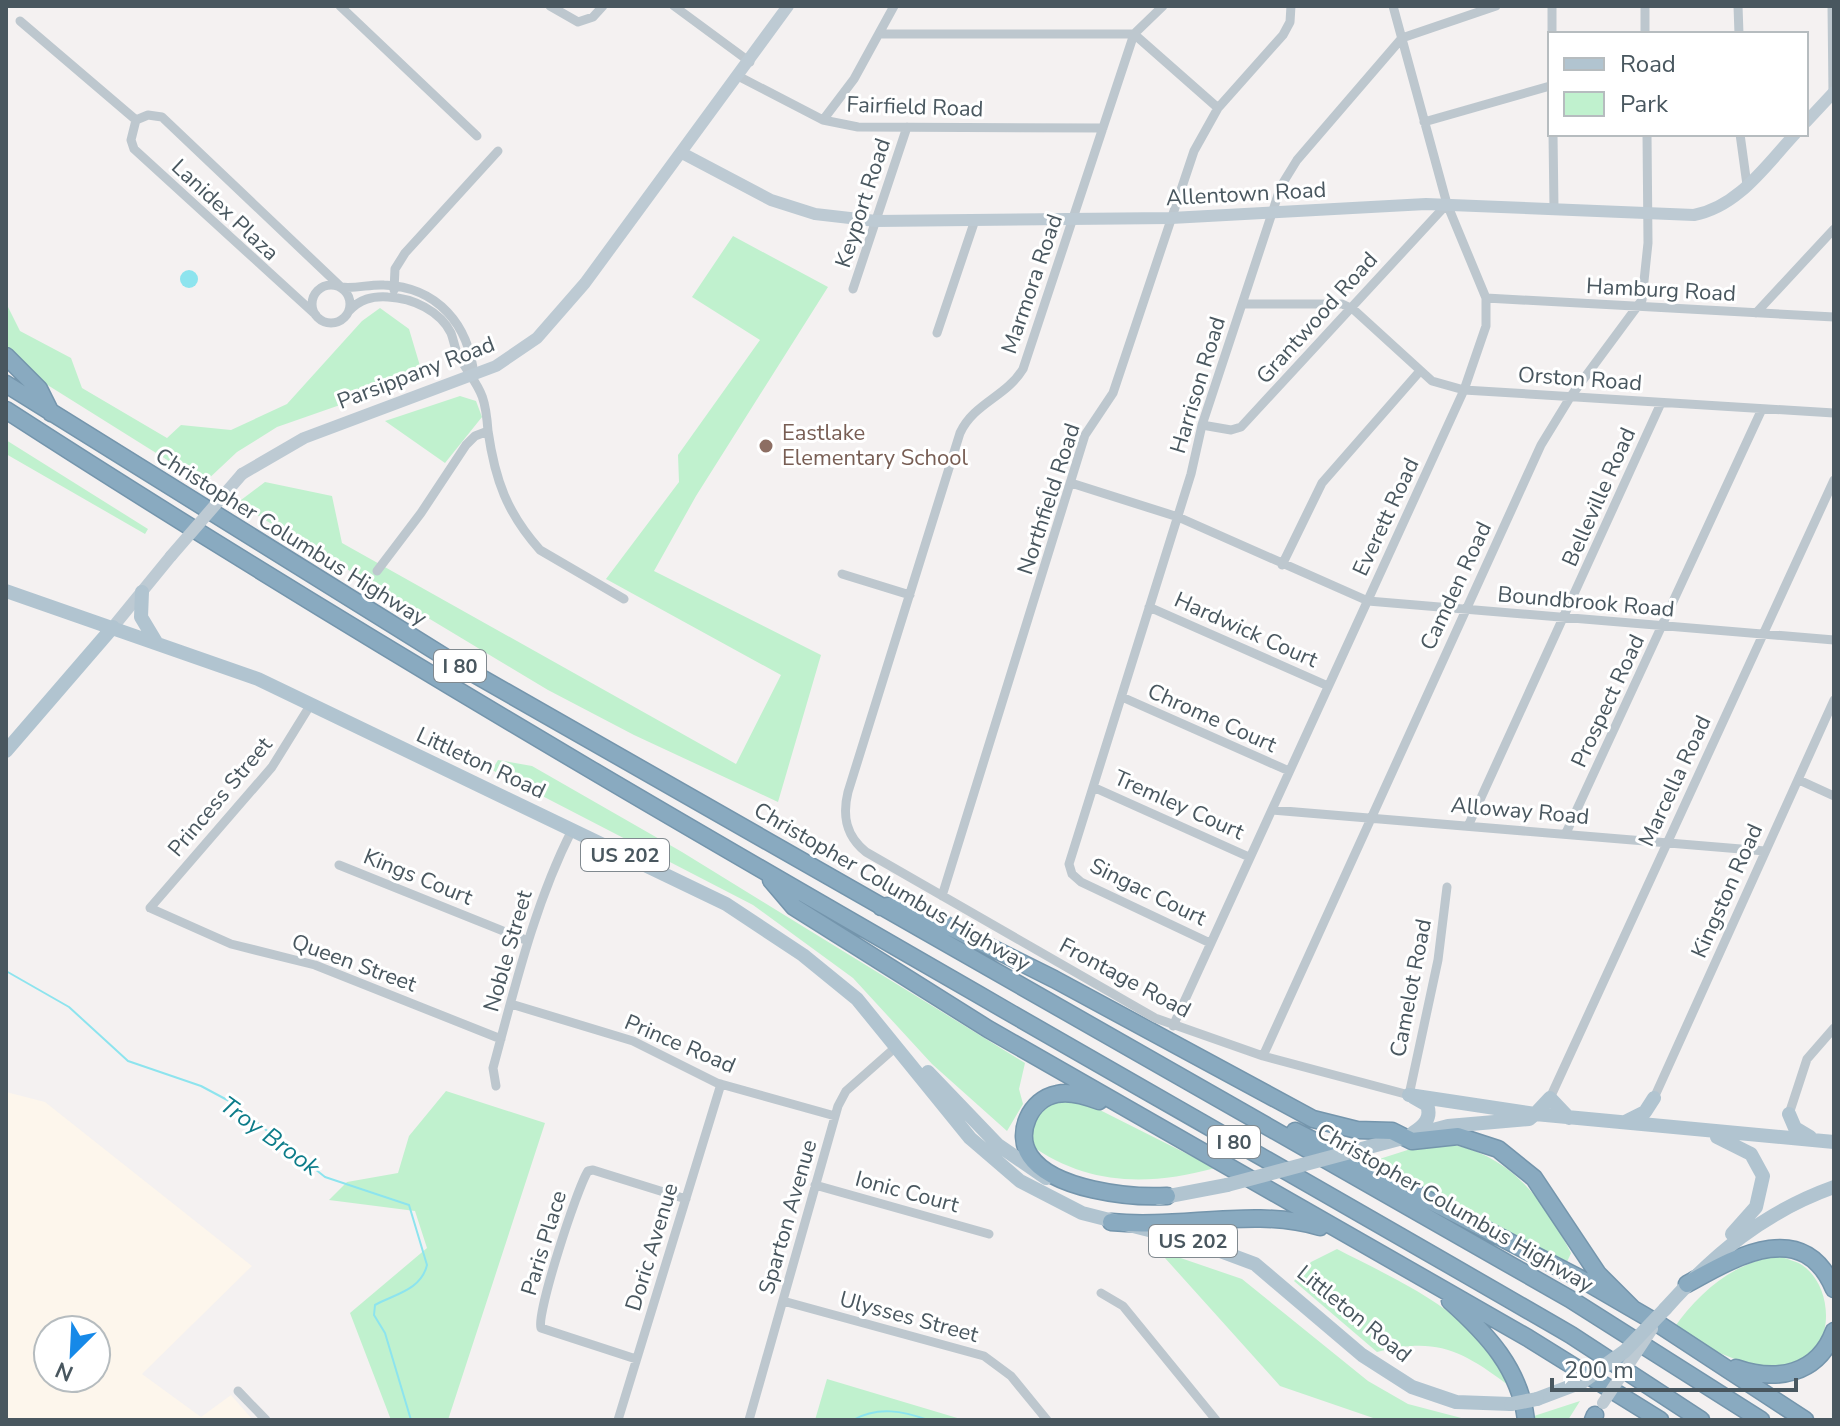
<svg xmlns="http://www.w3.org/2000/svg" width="1840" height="1426" font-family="'Nunito Sans',sans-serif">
<rect width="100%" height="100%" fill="#f4f1f1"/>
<path fill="#fdf6ec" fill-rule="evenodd" d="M6,1092l39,10 207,164 -110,108 59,43 30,-22 22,25h-247zM48,1330h48v48h-48z"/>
<path fill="#c0f1ce" d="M733,236l95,51 -132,209 -42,75 167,84 -43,147 -144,-67 -86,-45 -311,-187 28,-21 67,14 10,47 394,221 45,-89 -175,-96 73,-97 -1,-27 82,-115 -68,-43z
M6,303l14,28 51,27 11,30 85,50 14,-13 50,5 56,-26 75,-83 18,-13 29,21 14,47 -146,51 -40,25 -33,31 -198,-124z
M460,396l16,5 6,16 -37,46 -60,-42z
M6,440l142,89 -3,5 -139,-80z
M498,760l34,6 150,86 343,211 -6,26 4,15 -16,27 -75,-67 -79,-86 -100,-73 -261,-135z
M446,1091l99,32 -97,297h-57l-41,-107 77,-65 -12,-37 -86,-11 18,-18 51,-9 11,-37z
M1048,1101h34l133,67c-66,18 -128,18 -186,-24l7,-32z
M1448,1144c62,10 96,56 123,109l-4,9 -197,-100 47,-15z
M1337,1249c63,33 143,65 171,136 -47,-35 -72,-48 -131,-33l-83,-71 17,-19z
M1166,1253l76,26 126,102 40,23 61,16h-90l-99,-34 -115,-128z
M1779,1256c7,3 17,5 23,9 30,20 34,78 0,96 -37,20 -98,-14 -128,-33 26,-37 60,-66 105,-72z
M827,1379l137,41h1h-150z
M1580,1401l-12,19h-46z"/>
<path fill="#8de4ee" d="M180 279a9 9 0 1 1 18 0a9 9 0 1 1-18 0Z"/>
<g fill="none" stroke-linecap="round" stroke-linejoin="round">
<path stroke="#8de4ee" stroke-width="2" d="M6,971l63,36 59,54 73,25 30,16 94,75 84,28 18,60c-6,25 -32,29 -52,40l-1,10 11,18 26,87
M853,1420c25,-14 50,-9 75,0"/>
<defs>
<path id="highway" d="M6,356l33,33 12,24
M6,384l442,275 1122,640 191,121
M6,410c509,329 1041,621 1565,925l130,85
M771,880l23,27 194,122 540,309 132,82
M881,907l23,-3 150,75 259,140 44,11 35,1 20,10 46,-5 40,13 36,29 64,96 34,34
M1099,1101c-13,-5 -28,-10 -42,-7 -27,5 -42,39 -27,62 23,34 100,42 137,40
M1295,1131l288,149 74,43 148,97
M1111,1222c70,7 144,-15 209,5
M1687,1284c47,-26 116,-68 147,5
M1450,1301c37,33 70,68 76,119
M1736,1368c40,14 82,7 98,-37
M1593,1420l2,-5"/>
</defs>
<use href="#highway" stroke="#7495ac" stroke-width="19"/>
<path stroke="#bdc7ce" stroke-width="9" d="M340,6l137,130
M550,6l28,16 15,-5 10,-11
M674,6l76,56
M1163,6l-29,28 -111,335c-17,28 -49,34 -63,64l-112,359c-6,24 -2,44 18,60l289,166 108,38 146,39 29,-135 9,-73
M1552,6v28
M1645,6v28
M1738,6l1,28
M1832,6l1,88
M20,21l116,99
M881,34h253l84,74
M738,76l85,44 35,7 245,1
M823,120l31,-41 40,-73
M1424,122l126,-36
M1553,134l1,74
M1740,134l7,51
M312 304a19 19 0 1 1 38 0a19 19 0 1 1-38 0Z
M853,289l54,-162
M394,290l1,-21 10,-16 93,-102
M1486,298l348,19
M1242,304h100l11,5 79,72 32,9 370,23
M349,311c11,-12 23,-15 39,-14 25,1 52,14 63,36 3,8 4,17 8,24 20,33 26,33 29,74l-13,5 -9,9 -45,68 -44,58
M1756,313l78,-84
M316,315l-182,-166 -3,-9 5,-20 12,-5 14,2 179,170c15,2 29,-3 43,-2 54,2 85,40 90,91
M937,333l38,-113
M1202,425l29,5 10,-3 206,-223
M488,431c7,49 19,82 52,119l84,49
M1071,483l107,34 190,84 466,39
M1282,565l40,-82 98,-112
M842,574l68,21
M1149,607l179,79
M1122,697l167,74
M311,704l-39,63 -122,141 81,36 84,21 186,74
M1799,780l35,16
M1093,787l156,70
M1272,810l493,41
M1469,824l192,-421
M1566,833l196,-424
M339,865l189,76
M942,896l143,-461 28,-42 81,-242 24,-43 65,-73 7,-13 1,-16
M1210,943l-129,-61 -9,-8 -3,-10 122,-390 11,-49 79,-239 16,-26 105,-122 94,-32
M511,1004l122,37 84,42 118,33
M1173,1026l291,-636 22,-64v-28l-39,-94 -54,-198
M1263,1056l278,-611 30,-49 71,-96 6,-57 -1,-109
M496,1086l-3,-18c22,-81 41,-163 79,-238
M1550,1098l284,-618
M1654,1098l180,-398
M1789,1114l18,-55 27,-31
M815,1185l174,49
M1101,1293l22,13 93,114
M783,1301l201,55 27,20 36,44
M636,1359l-95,-31c-5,-14 36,-140 47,-157l5,-1 93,29
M238,1391l28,29
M618,1420l103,-336
M749,1420l89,-314 8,-15 51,-45"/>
<path stroke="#bdcad3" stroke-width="12" d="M1806,122l28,-30
M682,153l89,47 44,14 61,7 295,-3 255,-14 268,11c44,-8 72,-50 101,-81
M242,474l62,-36 192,-72 41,-28 48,-55 203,-277
M113,627l58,-71"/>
<path stroke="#b1c4d0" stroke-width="14" d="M6,591l252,88 468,225 77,51 54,44 113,139 50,43 62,32 114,29 59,22 107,91 50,32 44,15 55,2
M142,592l-1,25 15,25
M6,751l107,-124
M928,1072l70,73 48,33
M1409,1095l126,19 15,-16 19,20
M1413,1097l14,8c5,13 -3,21 -14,28
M1789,1114l6,14 15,9
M1625,1122l20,-10 9,-14
M1717,1137l34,17 12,22 -7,31 -24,27
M1369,1147l79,-21 81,-7 6,-5 299,28
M1159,1198l68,-13
M1665,1309c49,-55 99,-97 169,-122
M1537,1399l45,-17"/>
<use href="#highway" stroke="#89aac0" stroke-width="16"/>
<path stroke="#bdcad3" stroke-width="12" d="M171,556l71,-82
M1603,1403l49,-74"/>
<path stroke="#b1c4d0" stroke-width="14" d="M1227,1185l142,-38
M1582,1382l43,-31 40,-42
M1511,1404l26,-5"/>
</g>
<circle fill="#8d6e63" stroke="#fff" stroke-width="3" cx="766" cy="446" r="8"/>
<g text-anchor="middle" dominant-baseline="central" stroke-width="6" stroke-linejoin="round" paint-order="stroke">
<g fill="#fff" stroke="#80898f" stroke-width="2">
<rect x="434" y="650" width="52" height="32" rx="6"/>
<rect x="581" y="839" width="88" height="32" rx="6"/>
<rect x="1208" y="1126" width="52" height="32" rx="6"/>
<rect x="1149" y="1225" width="88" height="32" rx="6"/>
</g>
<g font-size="20" font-weight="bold" fill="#49575f">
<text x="460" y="666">I 80</text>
<text x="625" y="855">US 202</text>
<text x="1234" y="1142">I 80</text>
<text x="1193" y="1241">US 202</text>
</g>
<g font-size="22" fill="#49575f" stroke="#fff">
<text transform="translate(915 107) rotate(2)">Fairfield Road</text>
<text transform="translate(1246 194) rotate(-3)">Allentown Road</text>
<text transform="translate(863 203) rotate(-72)">Keyport Road</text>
<text transform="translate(225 210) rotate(43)">Lanidex Plaza</text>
<text transform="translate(1032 284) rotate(-71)">Marmora Road</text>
<text transform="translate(1661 290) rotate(3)">Hamburg Road</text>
<text transform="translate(1317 318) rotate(-48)">Grantwood Road</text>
<text transform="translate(416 373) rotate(-21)">Parsippany Road</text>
<text transform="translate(1580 379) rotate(4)">Orston Road</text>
<text transform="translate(1198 385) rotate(-73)">Harrison Road</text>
<text transform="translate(1599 497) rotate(-66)">Belleville Road</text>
<text transform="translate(1049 499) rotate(-72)">Northfield Road</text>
<text transform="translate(1386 517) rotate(-65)">Everett Road</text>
<text transform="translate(291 537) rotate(32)">Christopher Columbus Highway</text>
<text transform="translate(1456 586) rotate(-65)">Camden Road</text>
<text transform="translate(1586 602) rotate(5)">Boundbrook Road</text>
<text transform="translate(1246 630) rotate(24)">Hardwick Court</text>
<text transform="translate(1608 701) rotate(-65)">Prospect Road</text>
<text transform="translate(1212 718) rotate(24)">Chrome Court</text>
<text transform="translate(481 763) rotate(25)">Littleton Road</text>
<text transform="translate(1675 781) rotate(-65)">Marcella Road</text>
<text transform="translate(220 797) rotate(-50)">Princess Street</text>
<text transform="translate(1179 805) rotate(24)">Tremley Court</text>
<text transform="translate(1520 811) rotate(5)">Alloway Road</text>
<text transform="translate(418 877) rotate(22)">Kings Court</text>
<text transform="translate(892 887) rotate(30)">Christopher Columbus Highway</text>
<text transform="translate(1727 891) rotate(-66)">Kingston Road</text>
<text transform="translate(1148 892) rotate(26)">Singac Court</text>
<text transform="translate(508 951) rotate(-74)">Noble Street</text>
<text transform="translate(354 963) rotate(20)">Queen Street</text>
<text transform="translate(1125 978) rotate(28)">Frontage Road</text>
<text transform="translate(1411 988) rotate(-79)">Camelot Road</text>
<text transform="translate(680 1044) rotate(23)">Prince Road</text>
<text transform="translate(907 1192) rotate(15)">Ionic Court</text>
<text transform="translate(1455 1208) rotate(30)">Christopher Columbus Highway</text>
<text transform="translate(788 1217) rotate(-74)">Sparton Avenue</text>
<text transform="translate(544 1243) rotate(-73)">Paris Place</text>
<text transform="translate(652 1247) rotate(-73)">Doric Avenue</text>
<text transform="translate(1354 1314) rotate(39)">Littleton Road</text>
<text transform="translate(909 1317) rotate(15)">Ulysses Street</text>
</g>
<g font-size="22" fill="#785e54" stroke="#fff" text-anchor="start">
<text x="782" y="433">Eastlake<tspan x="782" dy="25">Elementary School</tspan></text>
</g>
<g font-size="24" font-style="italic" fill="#0c7c89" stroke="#fff">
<text transform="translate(270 1136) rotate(36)">Troy Brook</text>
</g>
</g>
<rect width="1840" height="1426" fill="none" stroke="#49575f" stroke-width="16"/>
<rect x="1548" y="32" width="260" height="104" fill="#ffffff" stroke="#b6bcbf" stroke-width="2"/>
<rect x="1564" y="58" width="40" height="12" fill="#b1c4d0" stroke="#b6bcbf" stroke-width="2"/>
<text x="1620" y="72" font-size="24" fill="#49575f">Road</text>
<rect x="1564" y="92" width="40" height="24" fill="#c0f1ce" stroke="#b6bcbf" stroke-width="2"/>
<text x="1620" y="112" font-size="24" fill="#49575f">Park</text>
<g transform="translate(72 1354) rotate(204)"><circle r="38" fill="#ffffff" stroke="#b6bcbf" stroke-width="2"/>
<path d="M0-6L14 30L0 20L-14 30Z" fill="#1689e8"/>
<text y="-12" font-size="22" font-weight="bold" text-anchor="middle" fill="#49575f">N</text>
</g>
<path d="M1552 1378v12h244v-12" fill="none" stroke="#49575f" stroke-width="4"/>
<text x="1564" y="1378" font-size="24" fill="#49575f" stroke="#ffffff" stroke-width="6" paint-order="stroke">200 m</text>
</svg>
